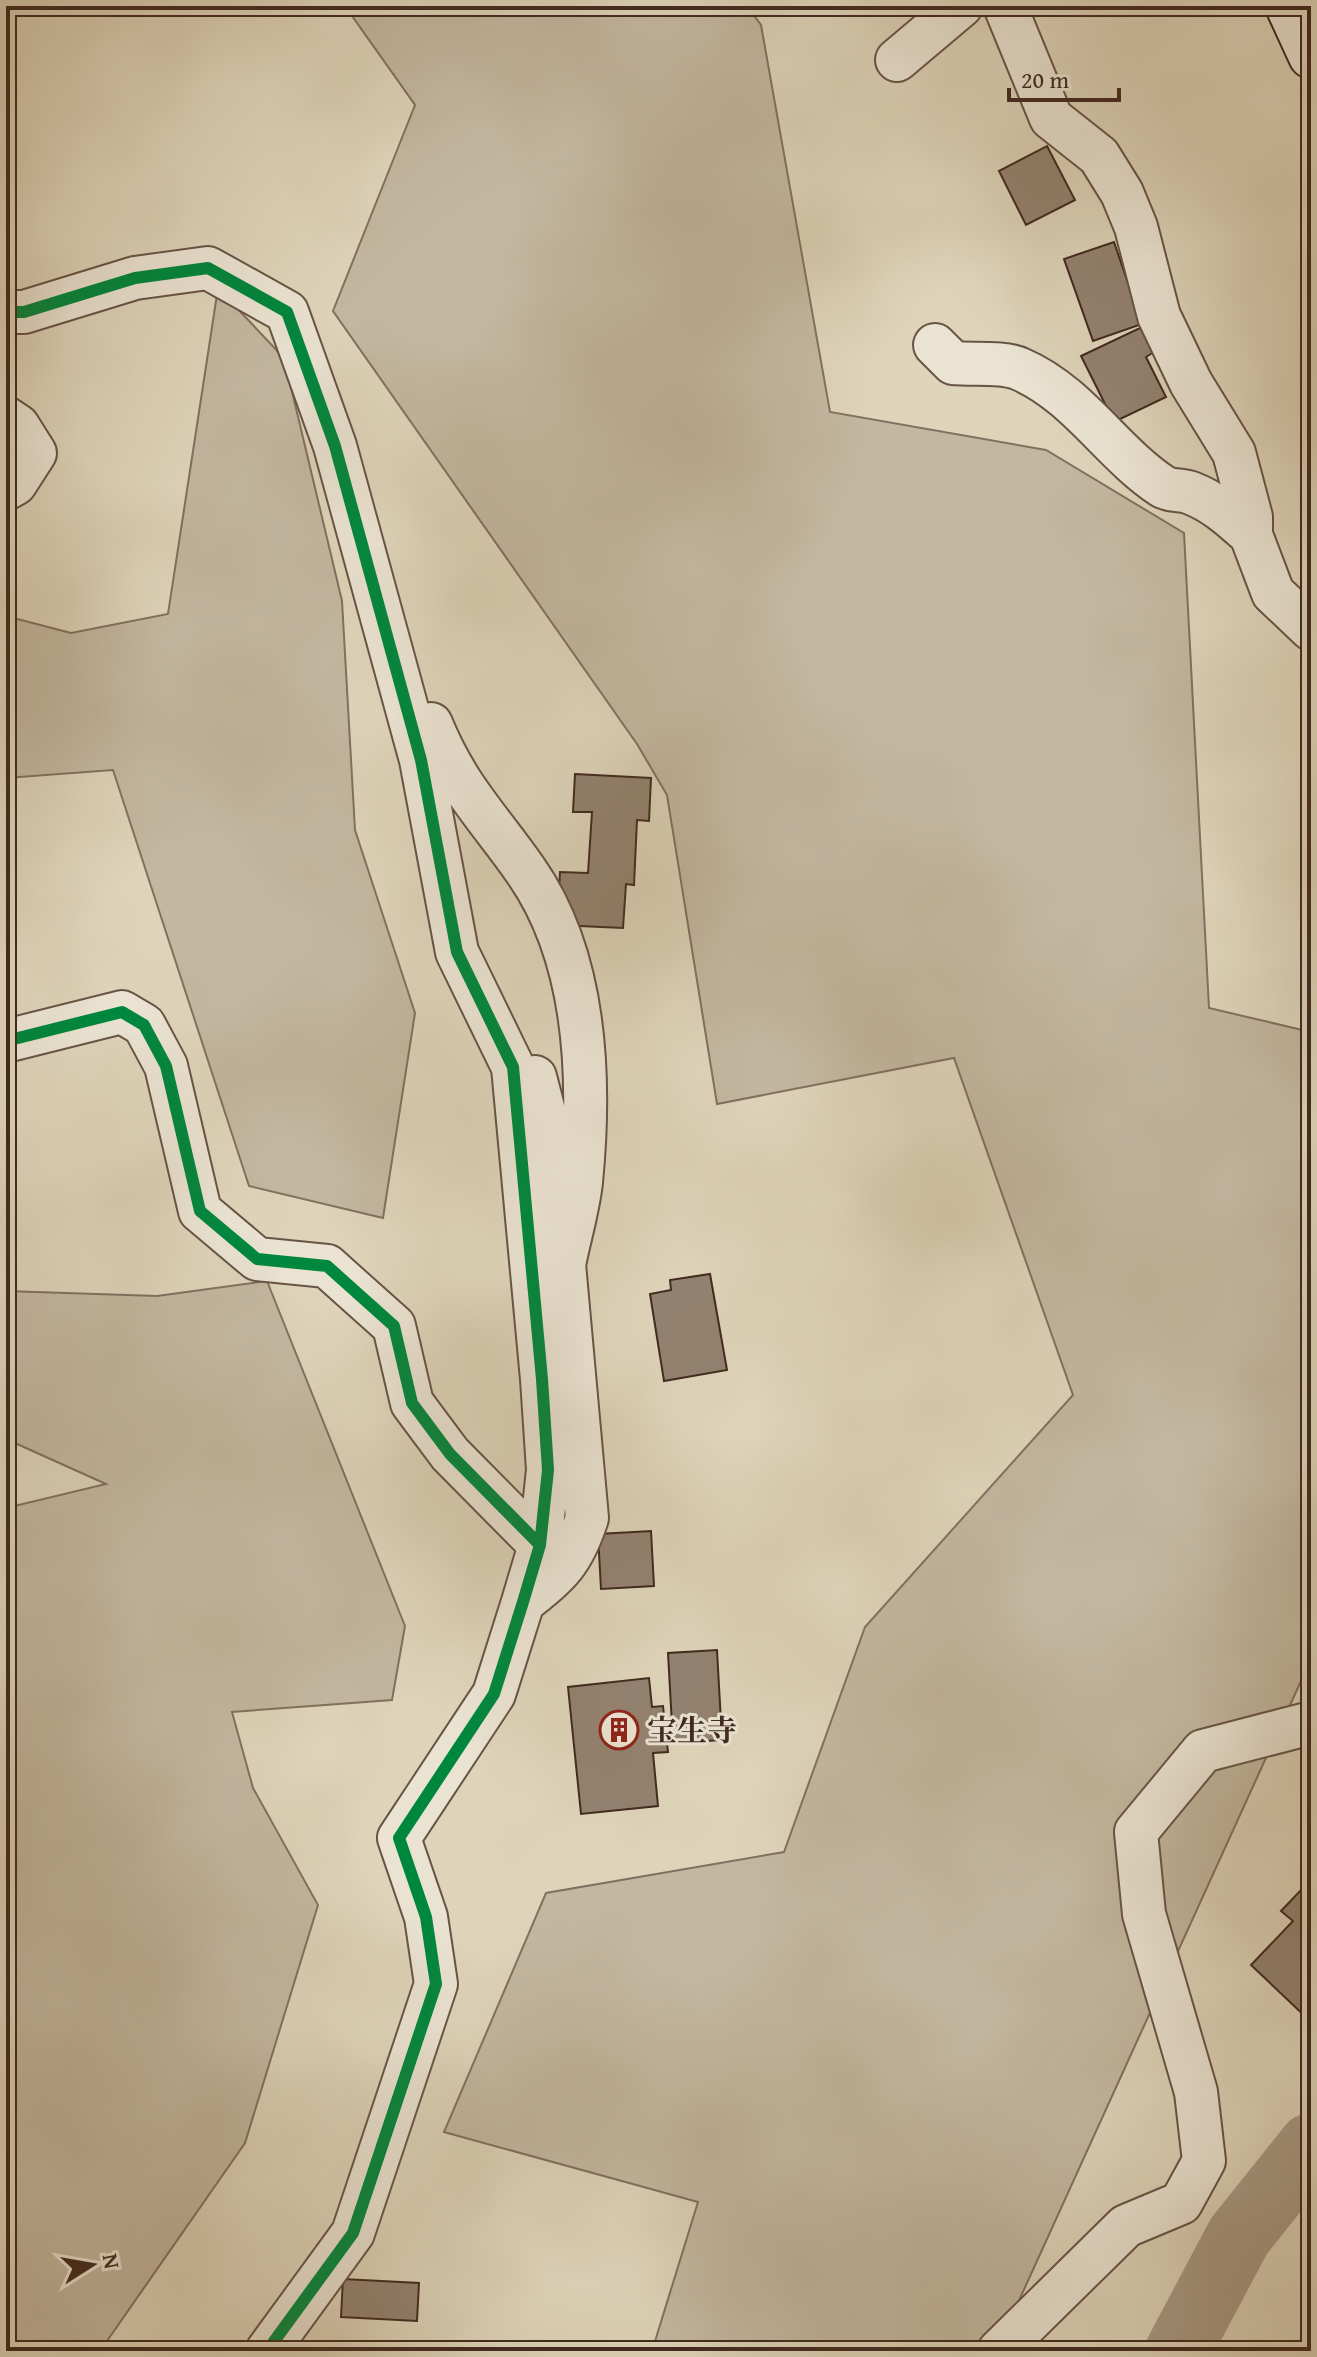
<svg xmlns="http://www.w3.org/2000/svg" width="1317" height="2357" font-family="'Gentium Book Plus','Noto Serif JP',serif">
<rect width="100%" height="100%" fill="#ded4ba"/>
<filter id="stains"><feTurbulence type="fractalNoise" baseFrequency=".0025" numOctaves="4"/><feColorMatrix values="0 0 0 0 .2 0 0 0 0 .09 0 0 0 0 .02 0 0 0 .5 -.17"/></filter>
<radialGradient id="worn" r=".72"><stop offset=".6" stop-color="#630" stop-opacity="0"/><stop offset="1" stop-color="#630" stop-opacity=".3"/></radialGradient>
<path fill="#c3b7a0" stroke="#827060" stroke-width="2" d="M345,6h402l14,19 69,387 216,38 138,83 25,475 102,24v627l-315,692h-344l46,-149 -254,-70 102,-239 238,-41 81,-225 208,-232 -119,-337 -237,46 -50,-309 -30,-51 -304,-433 82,-206z
M218,288l66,70 58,243 13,229 60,183 -32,205 -134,-32 -136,-416 -107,8v-162l65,17 97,-19z
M267,1281l138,345 -13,74 -160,12 21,76 65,117 -73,238 -145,208h-94v-843l100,-24 -100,-45v-148l151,5z"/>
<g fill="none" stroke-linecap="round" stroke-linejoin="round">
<path stroke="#a99a86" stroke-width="66" d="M1178,2351l61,-115 72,-90"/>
</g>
<path fill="#938270" stroke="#412a20" stroke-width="2" d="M1047,146l28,54 -49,25 -27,-54z
M1114,242l28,82 -49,17 -29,-82z
M1142,327l12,25 -8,5 20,40 -52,25 -33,-66z
M575,774l76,4 -2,43 -12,-1 -3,65 -8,-1 -3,44 -66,-3 3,-53 28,1 4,-61h-19z
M710,1274l17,96 -63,11 -14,-87 21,-4 -1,-10z
M651,1531l3,55 -53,3 -3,-55z
M717,1650l5,90 -49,3 -5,-90z
M649,1678l3,29 11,-1 5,46 -15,1 5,53 -77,8 -13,-127z
M1303,1888l8,8v126l-60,-57 42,-44 -12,-10z
M343,2279l76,4 -2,38 -76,-4z"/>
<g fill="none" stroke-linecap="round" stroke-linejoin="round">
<defs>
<path id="street" d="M1005,6l46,112 48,38 23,37 14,34 23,89 32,67 43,70 17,64v18l22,58 38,36
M897,60l64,-54
M6,312h18l111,-34 73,-10 79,44 48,134 86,314 36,192 56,115 29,312 6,91 -8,75 -17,57 -29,92 -95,144 27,79 10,67 -83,249 -86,118
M935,345l18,18c20,2 50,-2 67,6 58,25 91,83 142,117 9,6 20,3 29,7 24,9 42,26 60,42
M6,418l12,8 17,27 -20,31 -9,5
M431,724c26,64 58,94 95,147 61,87 65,209 55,311 -3,28 -12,56 -17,83
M6,1041l116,-29 22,13 22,41 34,145 57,48 70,7 67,60 18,77 38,51 90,91
M523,1602c36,-27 50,-41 64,-84l-26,-287 -14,-108 -12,-46
M999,2351l127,-125 55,-23 23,-42 -8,-69 -52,-178 -8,-82 67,-81 108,-28"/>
<path id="secondary" d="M1288,6l23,50"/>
</defs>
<use href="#street" stroke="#685446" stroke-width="46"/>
<use href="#secondary" stroke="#412a20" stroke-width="48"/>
<use href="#street" stroke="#eae3d2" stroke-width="42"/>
<use href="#secondary" stroke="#eae3d2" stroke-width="44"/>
<defs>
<path id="cycleway" d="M6,312h18l111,-34 73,-10 79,44 48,134 86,314 36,192 56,115 29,312 6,91 -8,75 -17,57 -29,92 -95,144 27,79 10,67 -83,249 -86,118
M6,1041l116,-29 22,13 22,41 34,145 57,48 70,7 67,60 18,77 38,51 90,91"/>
</defs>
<use href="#cycleway" stroke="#eae3d2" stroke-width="17"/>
<use href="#cycleway" stroke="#00873e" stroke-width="12"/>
</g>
<defs>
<symbol id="building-ring" viewBox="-11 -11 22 22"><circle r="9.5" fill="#eae3d2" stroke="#8f2418" stroke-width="1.5"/><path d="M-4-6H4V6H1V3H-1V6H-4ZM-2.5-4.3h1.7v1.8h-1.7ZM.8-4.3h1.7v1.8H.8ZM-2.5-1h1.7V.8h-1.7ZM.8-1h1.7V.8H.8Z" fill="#8f2418"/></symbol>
</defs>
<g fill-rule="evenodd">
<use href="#building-ring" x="597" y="1708" width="44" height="44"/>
</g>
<g text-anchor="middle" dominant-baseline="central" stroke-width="6" stroke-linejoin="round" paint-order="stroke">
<g font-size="30" font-weight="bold" fill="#412a20" stroke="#eae3d2" text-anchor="start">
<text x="647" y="1730">宝生寺</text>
</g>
</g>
<rect width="1317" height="2357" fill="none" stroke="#ded4ba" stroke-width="32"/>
<rect x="8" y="8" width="1301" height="2341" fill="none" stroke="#412a20" stroke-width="4"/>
<rect x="16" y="16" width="1285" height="2325" fill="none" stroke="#412a20" stroke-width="2"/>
<g transform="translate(92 2265) rotate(79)" stroke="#eae3d2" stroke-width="6" paint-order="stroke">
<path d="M0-6L14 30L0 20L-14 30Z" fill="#412a20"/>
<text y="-12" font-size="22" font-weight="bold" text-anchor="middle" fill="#412a20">N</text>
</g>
<path d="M1009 88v12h110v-12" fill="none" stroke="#412a20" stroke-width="4"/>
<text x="1021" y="88" font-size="24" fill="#412a20" stroke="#eae3d2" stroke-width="6" paint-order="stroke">20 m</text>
<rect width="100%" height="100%" filter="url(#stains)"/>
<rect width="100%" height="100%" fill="url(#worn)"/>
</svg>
